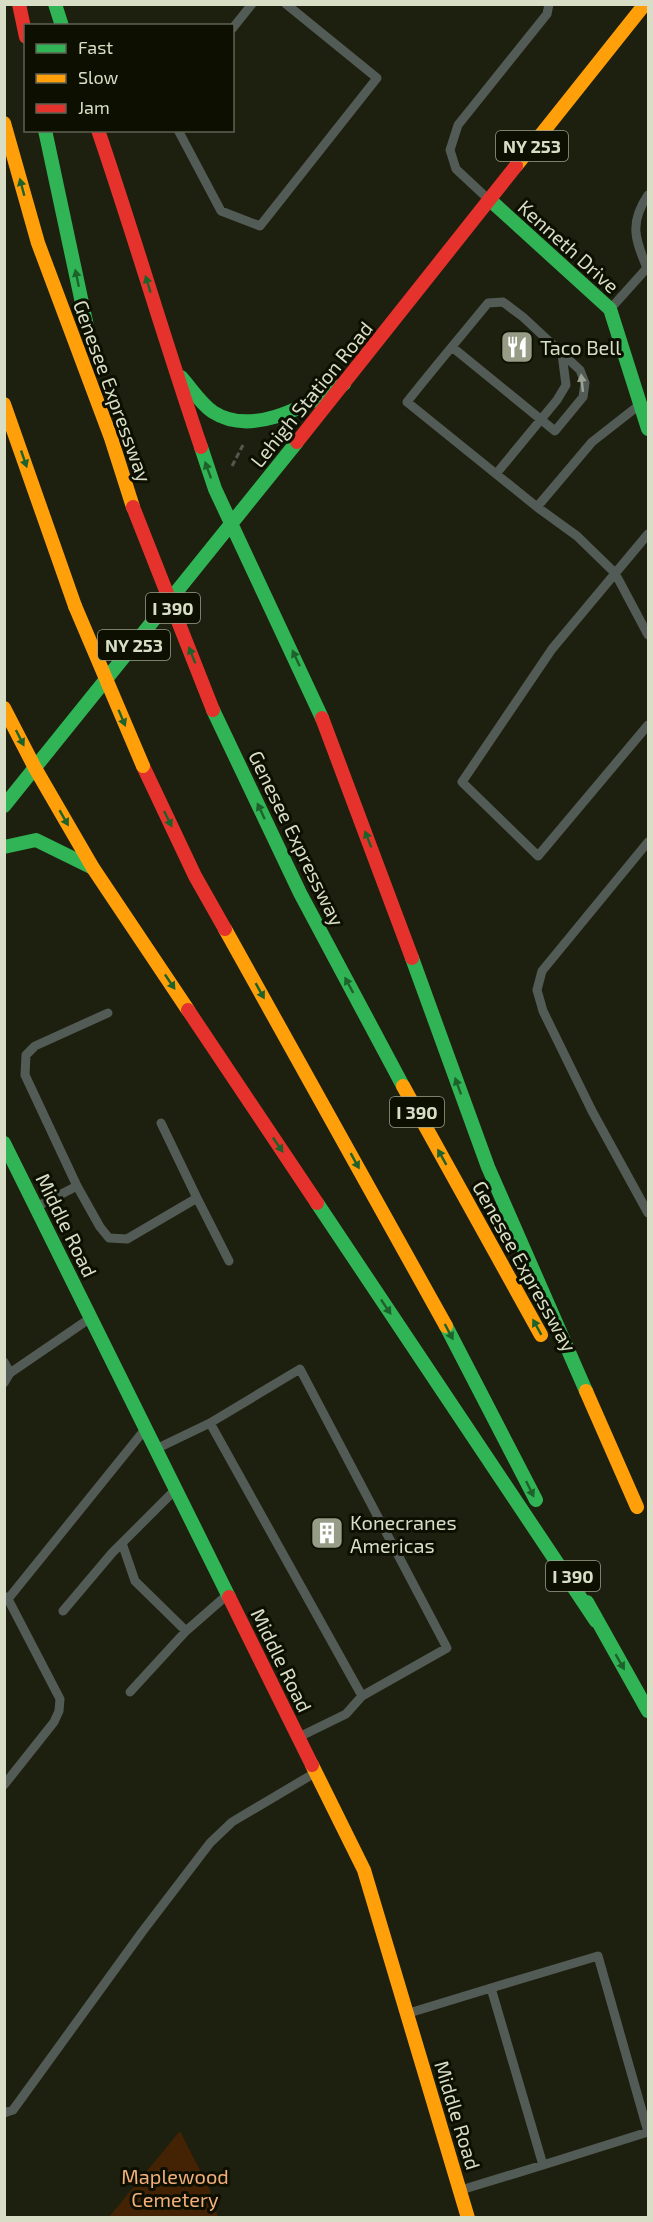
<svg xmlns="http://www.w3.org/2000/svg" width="653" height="2222" font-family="'Exo 2',sans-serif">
<rect width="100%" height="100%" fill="#1d200e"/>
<path fill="#432303" d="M180,2131l30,59 8,27h-109z"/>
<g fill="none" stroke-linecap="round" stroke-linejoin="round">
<path stroke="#53574f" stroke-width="3" stroke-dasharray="6 3" stroke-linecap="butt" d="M232,466l11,-21"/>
<path stroke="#535b56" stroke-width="9" d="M232,29l20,-25
M178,130l43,81 39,15 117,-148 -91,-74
M486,197l-30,-28 -6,-19 8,-25 89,-111 2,-10
M612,307l35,-39c-12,-29 -18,-45 1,-73
M452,347l103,84 28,-34 2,-14 -5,-13 -57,-53 -20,-15 -15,1c-27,33 -55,66 -81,99l130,105 55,-65 46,-36
M496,474l61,-74 9,-15 -4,-31
M537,507l40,29 38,37 33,62
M648,534l-96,115 -90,133 76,74 110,-131
M648,842l-106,129 -5,19 6,21 49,100 56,102
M77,1186l23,41 9,11 18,1 70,-41 -36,-75
M197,1198l32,63
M38,1206l39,-20 -52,-111 1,-20 9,-9 73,-33
M4,1362l6,11
M4,1383l6,-10 79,-54
M210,1423l152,273
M158,1448l52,-25 90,-54 147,279 -85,48 -16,18 -47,23
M122,1543l13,38 51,50
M4,1596l4,3 52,100 -1,12 -5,11 -50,63
M8,1599l134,-166
M63,1611l49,-58 62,-62
M130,1692l56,-61 40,-35
M491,1988l107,-32 50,176 -105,33
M409,2013l82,-25 52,177 -82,25
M4,2113l9,-3 129,-178 68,-89 22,-21 81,-48"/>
<path stroke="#30b455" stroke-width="14" d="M55,4l7,22
M45,130l43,201
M490,200l120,109 38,120
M181,377c10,11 19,26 32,35 40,26 95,-8 131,-28
M201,447l14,42 107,229
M213,710l87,183 103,193
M4,806l293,-364
M4,847l32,-7 57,28
M412,958l76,209 98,224
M4,1143l225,454
M317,1203l279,418
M446,1326l90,174
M587,1602l61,109"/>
<path stroke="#ff9f0a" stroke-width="14" d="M4,123l34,120 73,195 22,69
M516,166l129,-162
M4,404l71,202
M4,708l31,60 58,100 95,142
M225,929l221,397
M403,1086l138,249
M586,1391l51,116
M312,1765l52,105 104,348"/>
<path stroke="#e5322d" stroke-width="14" d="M19,4l7,33
M98,130c36,105 67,212 103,317
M297,442l219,-276
M322,718l90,240
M143,766l52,110 30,53
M188,1010l129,193
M229,1597l83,168"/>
<path stroke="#ff9f0a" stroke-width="14" d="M75,606l68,160"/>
<path stroke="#e5322d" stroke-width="14" d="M133,507l80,203"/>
</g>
<defs><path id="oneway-solid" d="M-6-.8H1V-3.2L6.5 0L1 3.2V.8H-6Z" transform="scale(1.5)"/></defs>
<g fill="#1e622b">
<use href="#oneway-solid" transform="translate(22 187) rotate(-105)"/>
<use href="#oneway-solid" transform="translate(77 278) rotate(-102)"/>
<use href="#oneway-solid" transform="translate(148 284) rotate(-107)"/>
<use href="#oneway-solid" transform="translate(24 459) rotate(71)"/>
<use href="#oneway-solid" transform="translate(208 470) rotate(-110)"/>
<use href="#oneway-solid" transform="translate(192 655) rotate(-112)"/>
<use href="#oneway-solid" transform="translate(296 658) rotate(-115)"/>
<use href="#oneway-solid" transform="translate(122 718) rotate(67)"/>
<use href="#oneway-solid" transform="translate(20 738) rotate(63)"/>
<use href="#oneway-solid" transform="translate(261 811) rotate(-115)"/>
<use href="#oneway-solid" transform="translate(64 818) rotate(60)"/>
<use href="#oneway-solid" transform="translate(168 819) rotate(64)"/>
<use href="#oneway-solid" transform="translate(368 839) rotate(-111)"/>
<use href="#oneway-solid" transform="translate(170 982) rotate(56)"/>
<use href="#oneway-solid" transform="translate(349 985) rotate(-118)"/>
<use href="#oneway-solid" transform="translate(260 991) rotate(61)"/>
<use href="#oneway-solid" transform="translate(458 1086) rotate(-110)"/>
<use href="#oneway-solid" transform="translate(278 1145) rotate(56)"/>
<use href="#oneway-solid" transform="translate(442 1157) rotate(-119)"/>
<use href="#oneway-solid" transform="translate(355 1161) rotate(61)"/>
<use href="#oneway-solid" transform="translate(386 1307) rotate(56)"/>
<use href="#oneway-solid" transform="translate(537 1327) rotate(-119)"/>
<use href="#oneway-solid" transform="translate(449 1332) rotate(62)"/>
<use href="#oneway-solid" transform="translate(530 1489) rotate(64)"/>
<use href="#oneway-solid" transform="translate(620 1662) rotate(60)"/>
</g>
<use fill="#9ca394" href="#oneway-solid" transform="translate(582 383) rotate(-96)"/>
<defs>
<symbol id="restaurant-square" viewBox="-11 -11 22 22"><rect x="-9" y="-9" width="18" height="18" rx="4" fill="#979c86" stroke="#0d1001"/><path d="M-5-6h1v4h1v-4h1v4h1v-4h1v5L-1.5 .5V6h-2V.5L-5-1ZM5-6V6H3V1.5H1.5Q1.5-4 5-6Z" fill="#fff"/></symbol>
<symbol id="building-square" viewBox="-11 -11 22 22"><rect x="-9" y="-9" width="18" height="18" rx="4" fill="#979c86" stroke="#0d1001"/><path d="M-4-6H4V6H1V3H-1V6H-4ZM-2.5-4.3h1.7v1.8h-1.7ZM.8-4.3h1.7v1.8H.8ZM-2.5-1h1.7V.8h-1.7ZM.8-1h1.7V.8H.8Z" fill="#fff"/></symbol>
</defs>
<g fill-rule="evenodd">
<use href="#restaurant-square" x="498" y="328" width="38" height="38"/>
<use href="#building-square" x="308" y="1514" width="38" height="38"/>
</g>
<g text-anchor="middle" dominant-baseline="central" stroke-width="6" stroke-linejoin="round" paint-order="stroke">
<g fill="#0d1001" stroke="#9ba08b" stroke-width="1.5">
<rect x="496" y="131" width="72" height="30" rx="4.5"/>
<rect x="146" y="593" width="54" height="30" rx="4.5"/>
<rect x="98" y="630" width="72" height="30" rx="4.5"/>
<rect x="390" y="1097" width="54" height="30" rx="4.5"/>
<rect x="546" y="1561" width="54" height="30" rx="4.5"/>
</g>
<g font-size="18" font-weight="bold" fill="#d8dec6">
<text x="532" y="146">NY 253</text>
<text x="173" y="608">I 390</text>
<text x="134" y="645">NY 253</text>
<text x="417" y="1112">I 390</text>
<text x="573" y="1576">I 390</text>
</g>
<g font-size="20" fill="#d8dec6" stroke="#0d1001">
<text transform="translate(569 246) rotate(42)">Kenneth Drive</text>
<text transform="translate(113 391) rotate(70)">Genesee Expressway</text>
<text transform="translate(311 394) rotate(-51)">Lehigh Station Road</text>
<text transform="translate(297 838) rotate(64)">Genesee Expressway</text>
<text transform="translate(67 1225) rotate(64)">Middle Road</text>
<text transform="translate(525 1266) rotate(61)">Genesee Expressway</text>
<text transform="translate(282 1660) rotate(64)">Middle Road</text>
<text transform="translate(458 2115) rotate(73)">Middle Road</text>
</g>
<g font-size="20" fill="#d8dec6" stroke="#0d1001" text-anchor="start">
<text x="540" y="347">Taco Bell</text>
<text x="350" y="1522">Konecranes<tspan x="350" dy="23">Americas</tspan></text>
</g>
<g font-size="20" fill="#f4ae79" stroke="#0d1001">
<text x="175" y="2176">Maplewood<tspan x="175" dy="23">Cemetery</tspan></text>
</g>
</g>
<rect width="653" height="2222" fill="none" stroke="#d8dec6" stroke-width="12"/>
<rect x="24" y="24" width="210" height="108" fill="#0d1001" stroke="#5e6250" stroke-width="1.5"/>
<rect x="36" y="44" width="30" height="9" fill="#30b455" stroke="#5e6250" stroke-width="1.5"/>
<text x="78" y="54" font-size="18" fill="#d8dec6">Fast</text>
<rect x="36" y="74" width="30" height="9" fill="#ff9f0a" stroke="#5e6250" stroke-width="1.5"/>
<text x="78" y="84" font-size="18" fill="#d8dec6">Slow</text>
<rect x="36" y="104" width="30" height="9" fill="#e5322d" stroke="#5e6250" stroke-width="1.5"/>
<text x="78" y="114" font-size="18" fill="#d8dec6">Jam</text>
</svg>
